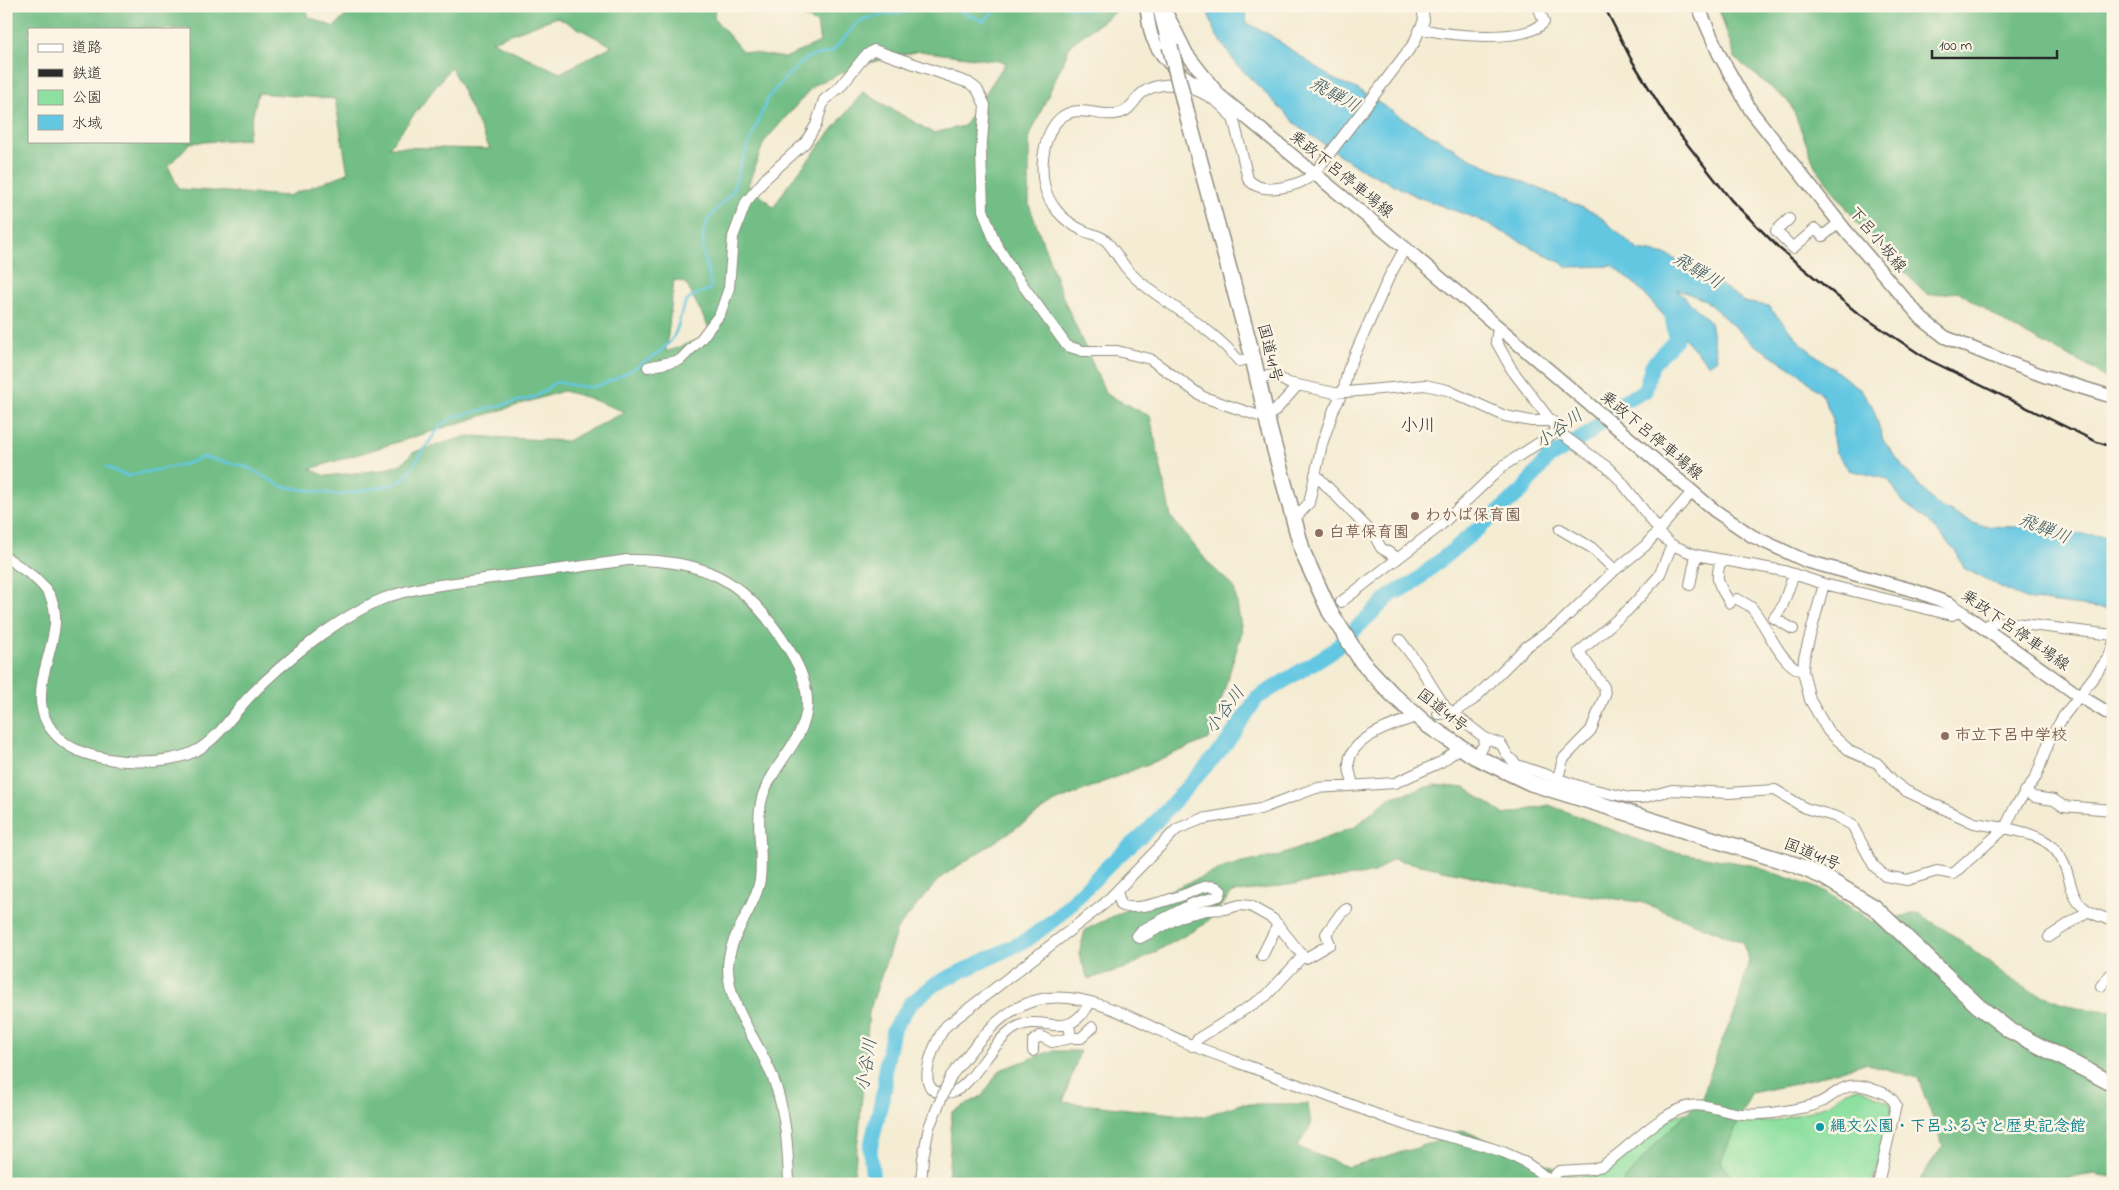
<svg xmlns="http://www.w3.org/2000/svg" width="2119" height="1190" font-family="'Indie Flower','Klee One',sans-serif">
<rect width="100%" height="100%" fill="#fcf5e5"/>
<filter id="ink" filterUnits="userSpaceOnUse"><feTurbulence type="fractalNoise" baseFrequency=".02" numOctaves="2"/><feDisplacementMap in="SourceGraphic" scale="10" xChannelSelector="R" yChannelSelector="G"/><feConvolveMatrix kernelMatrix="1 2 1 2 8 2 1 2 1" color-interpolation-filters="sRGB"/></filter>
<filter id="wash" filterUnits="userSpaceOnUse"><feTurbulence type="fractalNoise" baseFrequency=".0096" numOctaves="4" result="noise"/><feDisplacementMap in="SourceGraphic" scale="20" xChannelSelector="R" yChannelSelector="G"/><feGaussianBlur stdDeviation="1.12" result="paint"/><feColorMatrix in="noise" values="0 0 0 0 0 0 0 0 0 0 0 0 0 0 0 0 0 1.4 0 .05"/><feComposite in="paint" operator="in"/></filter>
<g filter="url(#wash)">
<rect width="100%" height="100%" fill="#f4ecd3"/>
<path fill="#8de0a0" stroke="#5c8666" d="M1859,1088l30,14 4,7 -21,75h-313l3,-10 27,2 12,-3c26,-15 51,-50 80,-59 22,-6 61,12 90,7 13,-2 49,-12 59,-18 13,-9 11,-12 29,-15z"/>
<path fill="#72be86" stroke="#4e7458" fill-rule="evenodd" d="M6,6h299l4,11 25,10 22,-21h359l-1,12 28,33 43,7 35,-16 -3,-19 -28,-13 -30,-4h364l-52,38 -42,94v67l35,95 42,94 44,22 21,101 39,48 24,22 8,45 -33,107 -154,63 -115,76 -43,51 -28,83 -10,120 -6,49 -8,3h-839zM557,17l55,29 -52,27 -68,-32zM29,29h160v112h-160zM919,51l87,11 -42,64 -31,7 -70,-41 -75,93 -14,22 -26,-22 16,-43 50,-57 49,-21zM451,67l39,82 -101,-2zM258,93l77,6 13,74 -60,23 -109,-7 -11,-23 22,-23 57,-4zM674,280l12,3 26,51 -46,18zM563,391l23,6 39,15 -58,29 -99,-5 -54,16 -13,12 -19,6 -56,6 -16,-7z
M1718,6h395v380l-18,-16 -83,-43 -53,-35 -31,3 -59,-57 -54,-72 -24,-62 -56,-46z
M1434,785l31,3 40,27 44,-10 115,45 87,15 74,26 48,31 45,-9 35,22 69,52 53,21 38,3v166l-19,-3 -63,10h-114l26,-38 -25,-68 -53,-15 -70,21 -44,9 -30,68 15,23h-115l41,-47 40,-39 18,-53 16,-35 13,-50 -7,-18 -101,-40 -114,-14 -134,-29 -19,14 -142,20 -27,31 -76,43 -41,12 -9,-25 6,-24 55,-27 88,-37 50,-10 77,-29 34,-29z
M1051,1051h29l-17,51 139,15 38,-13h68l3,21 -14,22 51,20 69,-19 45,-18 124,51 1,3h-639l4,-72 30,-16 18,-26z"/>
<path fill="#64c7e2" stroke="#487986" d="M1211,6h33l3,17 23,12 63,44 26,11 46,30 71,41 121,53 41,36 29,5 44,23 34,24 23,4 36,40 58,45 11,16 10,33 20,27 34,38 43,21 36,1 19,-3 46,10 32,3v73l-88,-11 -60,-30 -9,-17 -28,-31 -25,-19 -15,-23 -39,-9 -14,-19 -2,-13v-19l-10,-23 -23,-22 -49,-32 -46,-42 -29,-11 34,33 7,37 -8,6 -73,-80 -23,-19 -44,1 -89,-47 -62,-23 -62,-31 -56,-38 -63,-63 -22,-32 -6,-18z"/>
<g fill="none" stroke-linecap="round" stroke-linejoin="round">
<path stroke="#64c7e2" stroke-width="2.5" d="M899,6l8,4
M946,6l38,15 10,-10 10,-5
M1064,6l20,4 42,-4
M106,467l21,9 59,-12 17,-7 44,10 34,19 58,9 52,-10 13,-6 37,-54 13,-8 81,-20 21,-15c11,2 23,5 34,5 18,-1 73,-33 82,-48 15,-23 0,-39 37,-49l2,-5 -8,-34v-16l5,-16 25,-28 6,-23 29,-70 19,-22 21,-19 24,-5 26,-30 9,-4 71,-12
M2090,1184l23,-4"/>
<path stroke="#64c7e2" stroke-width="15" d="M873,1184l-3,-35 15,-63v-16l8,-40 17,-26 25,-20 92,-44 29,-22 58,-58 37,-33 75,-83 31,-46 74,-46 61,-58 20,-10 85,-71 26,-23 24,-31 43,-26 33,-32 22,-10 7,-26 24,-26 -5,-29"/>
</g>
</g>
<g filter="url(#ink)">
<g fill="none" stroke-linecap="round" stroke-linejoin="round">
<defs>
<path id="minor" d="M1422,29c26,6 103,15 122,-7l-6,-16
M1789,219l-13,12 17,17 22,-19 8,7 17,-14
M1498,328l-2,13 16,29 48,63 47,34 13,13 39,50
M1253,358l-14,3c-26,-32 -63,-51 -95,-76 -8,-6 -17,-15 -23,-24 -5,-7 -10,-16 -16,-21 -6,-5 -15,-6 -21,-9 -20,-9 -36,-26 -40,-47 -5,-24 2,-72 35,-73 14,0 27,6 41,2 10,-2 15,-14 22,-20 28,-21 77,1 92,28l14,58c13,17 50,8 66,-5l100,-131 10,-23 -2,-14
M648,367l32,-7 21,-21 19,-25 9,-26 4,-51 13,-35 21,-25 38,-34 11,-18 8,-25 15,-12 26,-32 9,-6 95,33 8,6 8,16 -4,48 2,57 12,32 19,31 53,73 16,5h34l33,8 53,38 56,19
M1257,378l17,-3 14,8 47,10 90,-8 22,5 58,26 26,5h21
M1274,412l24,-27
M1315,474l59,61 7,13 17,10
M1292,517l6,-2 11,-12 13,-59 12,-35 9,-17 5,-22 41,-93 16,-29
M1560,529l32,19 23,22
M1657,532l15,13 24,10 88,16 40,13 128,31 9,-4
M6,557c15,11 36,23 44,39 23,44 -42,104 15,147 28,22 104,25 134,6 20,-12 34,-35 50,-52 34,-35 90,-81 136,-99 32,-12 66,-14 99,-19 48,-6 96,-12 143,-19 76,-1 116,18 157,82 13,19 24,40 23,64 -2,34 -33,57 -44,89 -9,28 1,55 -3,84 -5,31 -32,56 -32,89 0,39 32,75 45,110 13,34 15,70 16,106
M1721,560c-7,22 -2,24 9,43
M1690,585l6,-30
M1737,599c4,2 10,5 14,8 15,16 29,59 52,64
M1341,602l99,-76 63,-60 56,-36
M1985,628l4,-4 17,-2 107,13
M1793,629l-19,-11 8,-11 12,-33
M1400,640l18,24 27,43 40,31 16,6 7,12 9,9 65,22 48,11h12l30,-8 57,3 46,-3 30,18 32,9 15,8 22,41 11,10 22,4 30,-9 16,3 52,-46 -31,-5 -68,-32 -12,-9 -17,-19 -26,-11 -23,-21 -18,-31 -7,-29 1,-13 20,-74
M2113,645l-4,12 -46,60 -13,22 -14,38 -21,30 -10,21c35,7 55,14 64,51 3,10 5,20 13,27 8,8 20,11 31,15
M1438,714l14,-1 21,-13 53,-53 33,-23 56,-54 30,-24 47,-54
M1474,756l9,-9 2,-9
M1558,778l5,-19 28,-29 14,-35 -1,-8 -25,-35 49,-42 31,-34 13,-31
M1353,785c-1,-7 -5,-15 -4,-23 2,-23 42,-37 61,-43
M2024,792l10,5 20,3 9,6 50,4
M1117,891l4,14c13,7 51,-6 65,-11 10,-4 19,-10 30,-7l5,4 -2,5 -25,7 -52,27 -5,6 3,2 42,-22 25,-6 18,-1 15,-4 10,1 23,13 30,37 -37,40 -67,42 -7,8
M2049,937l39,-26
M1262,956l16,-32
M1303,956l3,2 24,-14 -4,-10 15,-21 6,-4
M2101,986l9,-11 3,2
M1090,1003c-26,43 -45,7 -77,26 -21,13 -42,59 -61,63 -44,9 -18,-50 -6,-66l158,-122 73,-75 25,-10 58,-10 56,-21 79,-5 46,-21 19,-14
M1071,1038h10l12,-11
M1033,1051v-10l7,-5 12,6 19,-4 -2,-14
M951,1076c26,-33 52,-73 97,-78 51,-5 100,30 146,48 29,12 59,21 88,33 42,15 83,32 124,46 48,16 110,19 146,59
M1549,1181l10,-10 33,-2 10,-3c28,-18 51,-48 84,-59 18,-6 38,6 56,7 21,2 44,-3 64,-7 32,-6 33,-32 69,-17 10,3 16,6 21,15l-18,79
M921,1184l2,-26 6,-31"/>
<path id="major" d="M1146,6c2,10 3,22 6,31 11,28 41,48 67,58
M1698,6l21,48 32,57 95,120 76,88 23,18 49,20 50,19 69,21
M1168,16l19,38 32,41 186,153 309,262 38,26 54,25 110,30 34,13 128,91 35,21"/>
<path id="highway" d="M1160,6l10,40
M1186,110l67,248 16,70 34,125 27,59 32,50 31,33 33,29 48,32 57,27 265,82 28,12 50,30 103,98 32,25 104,54"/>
</defs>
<use href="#minor" stroke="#908c7f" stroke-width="12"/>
<use href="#major" stroke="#908c7f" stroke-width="15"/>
<use href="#highway" stroke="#908c7f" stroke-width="18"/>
<use href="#minor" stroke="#fff" stroke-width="10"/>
<use href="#major" stroke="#fff" stroke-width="12"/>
<use href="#highway" stroke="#fff" stroke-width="15"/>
<path stroke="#2b2b2b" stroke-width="2.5" d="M1604,6l27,53 39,63 61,78 49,49 75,62 72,48 170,83 16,5"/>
<defs>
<path id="minor-bridge" d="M929,1127l22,-51"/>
<path id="highway-bridge" d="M1170,46l16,64"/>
</defs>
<use href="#minor-bridge" stroke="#908c7f" stroke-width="12" stroke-linecap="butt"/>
<use href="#highway-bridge" stroke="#908c7f" stroke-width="18" stroke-linecap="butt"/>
<use href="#minor-bridge" stroke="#fff" stroke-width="10"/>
<use href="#highway-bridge" stroke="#fff" stroke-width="15"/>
</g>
</g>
<g fill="#8d6e63" stroke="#fcf5e5" stroke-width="2">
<circle cx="1415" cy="516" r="5"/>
<circle cx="1319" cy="533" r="5"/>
<circle cx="1945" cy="736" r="5"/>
</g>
<circle fill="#0f9aa8" stroke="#fcf5e5" stroke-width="2" cx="1820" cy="1127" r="5"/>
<g text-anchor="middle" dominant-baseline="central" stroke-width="5" stroke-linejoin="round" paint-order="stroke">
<g font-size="16" fill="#2b2b2b" stroke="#fcf5e5">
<text transform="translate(1341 175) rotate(39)">乗政下呂停車場線</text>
<text transform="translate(1877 240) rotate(50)">下呂小坂線</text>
<text transform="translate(1269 353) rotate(76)">国道41号</text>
<text transform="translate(1651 436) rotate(40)">乗政下呂停車場線</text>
<text transform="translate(2015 631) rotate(35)">乗政下呂停車場線</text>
<text transform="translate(1442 711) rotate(38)">国道41号</text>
<text transform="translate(1812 855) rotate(22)">国道41号</text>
</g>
<g font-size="16" font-weight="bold" fill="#785e54" stroke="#fcf5e5" text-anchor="start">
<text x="1425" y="516">わかば保育園</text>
<text x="1329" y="533">白草保育園</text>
<text x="1955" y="736">市立下呂中学校</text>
</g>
<g font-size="16" font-weight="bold" fill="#0d838f" stroke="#fcf5e5" text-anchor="start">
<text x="1830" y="1127">縄文公園・下呂ふるさと歴史記念館</text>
</g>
<g font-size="18" font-style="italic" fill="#3c5a62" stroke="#fcf5e5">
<text transform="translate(1334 96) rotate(29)">飛騨川</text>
<text transform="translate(1697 272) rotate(31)">飛騨川</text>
<text transform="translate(1560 430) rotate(-36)">小谷川</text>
<text transform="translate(2044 530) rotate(22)">飛騨川</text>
<text transform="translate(1226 711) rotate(-53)">小谷川</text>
<text transform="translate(868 1065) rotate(-81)">小谷川</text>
</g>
<g font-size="18" fill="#2b2b2b" stroke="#fcf5e5">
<text x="1418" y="427">小川</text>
</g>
</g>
<rect width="2119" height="1190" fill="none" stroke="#fcf5e5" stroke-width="25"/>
<rect x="28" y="28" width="162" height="115" fill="#fcf5e5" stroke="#a8a49b"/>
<rect x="38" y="44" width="25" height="8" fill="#ffffff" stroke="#a8a49b"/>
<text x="72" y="52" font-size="15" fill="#2b2b2b">道路</text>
<rect x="38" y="69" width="25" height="8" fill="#2b2b2b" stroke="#a8a49b"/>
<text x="72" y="78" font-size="15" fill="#2b2b2b">鉄道</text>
<rect x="38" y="90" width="25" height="15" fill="#8de0a0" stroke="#a8a49b"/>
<text x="72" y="102" font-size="15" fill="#2b2b2b">公園</text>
<rect x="38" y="115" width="25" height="15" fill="#64c7e2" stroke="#a8a49b"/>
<text x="72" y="128" font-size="15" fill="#2b2b2b">水域</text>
<path d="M1932 50v8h125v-8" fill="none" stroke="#2b2b2b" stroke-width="2.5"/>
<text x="1939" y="50" font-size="15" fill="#2b2b2b" stroke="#fcf5e5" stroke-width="4" paint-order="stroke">100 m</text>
</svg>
